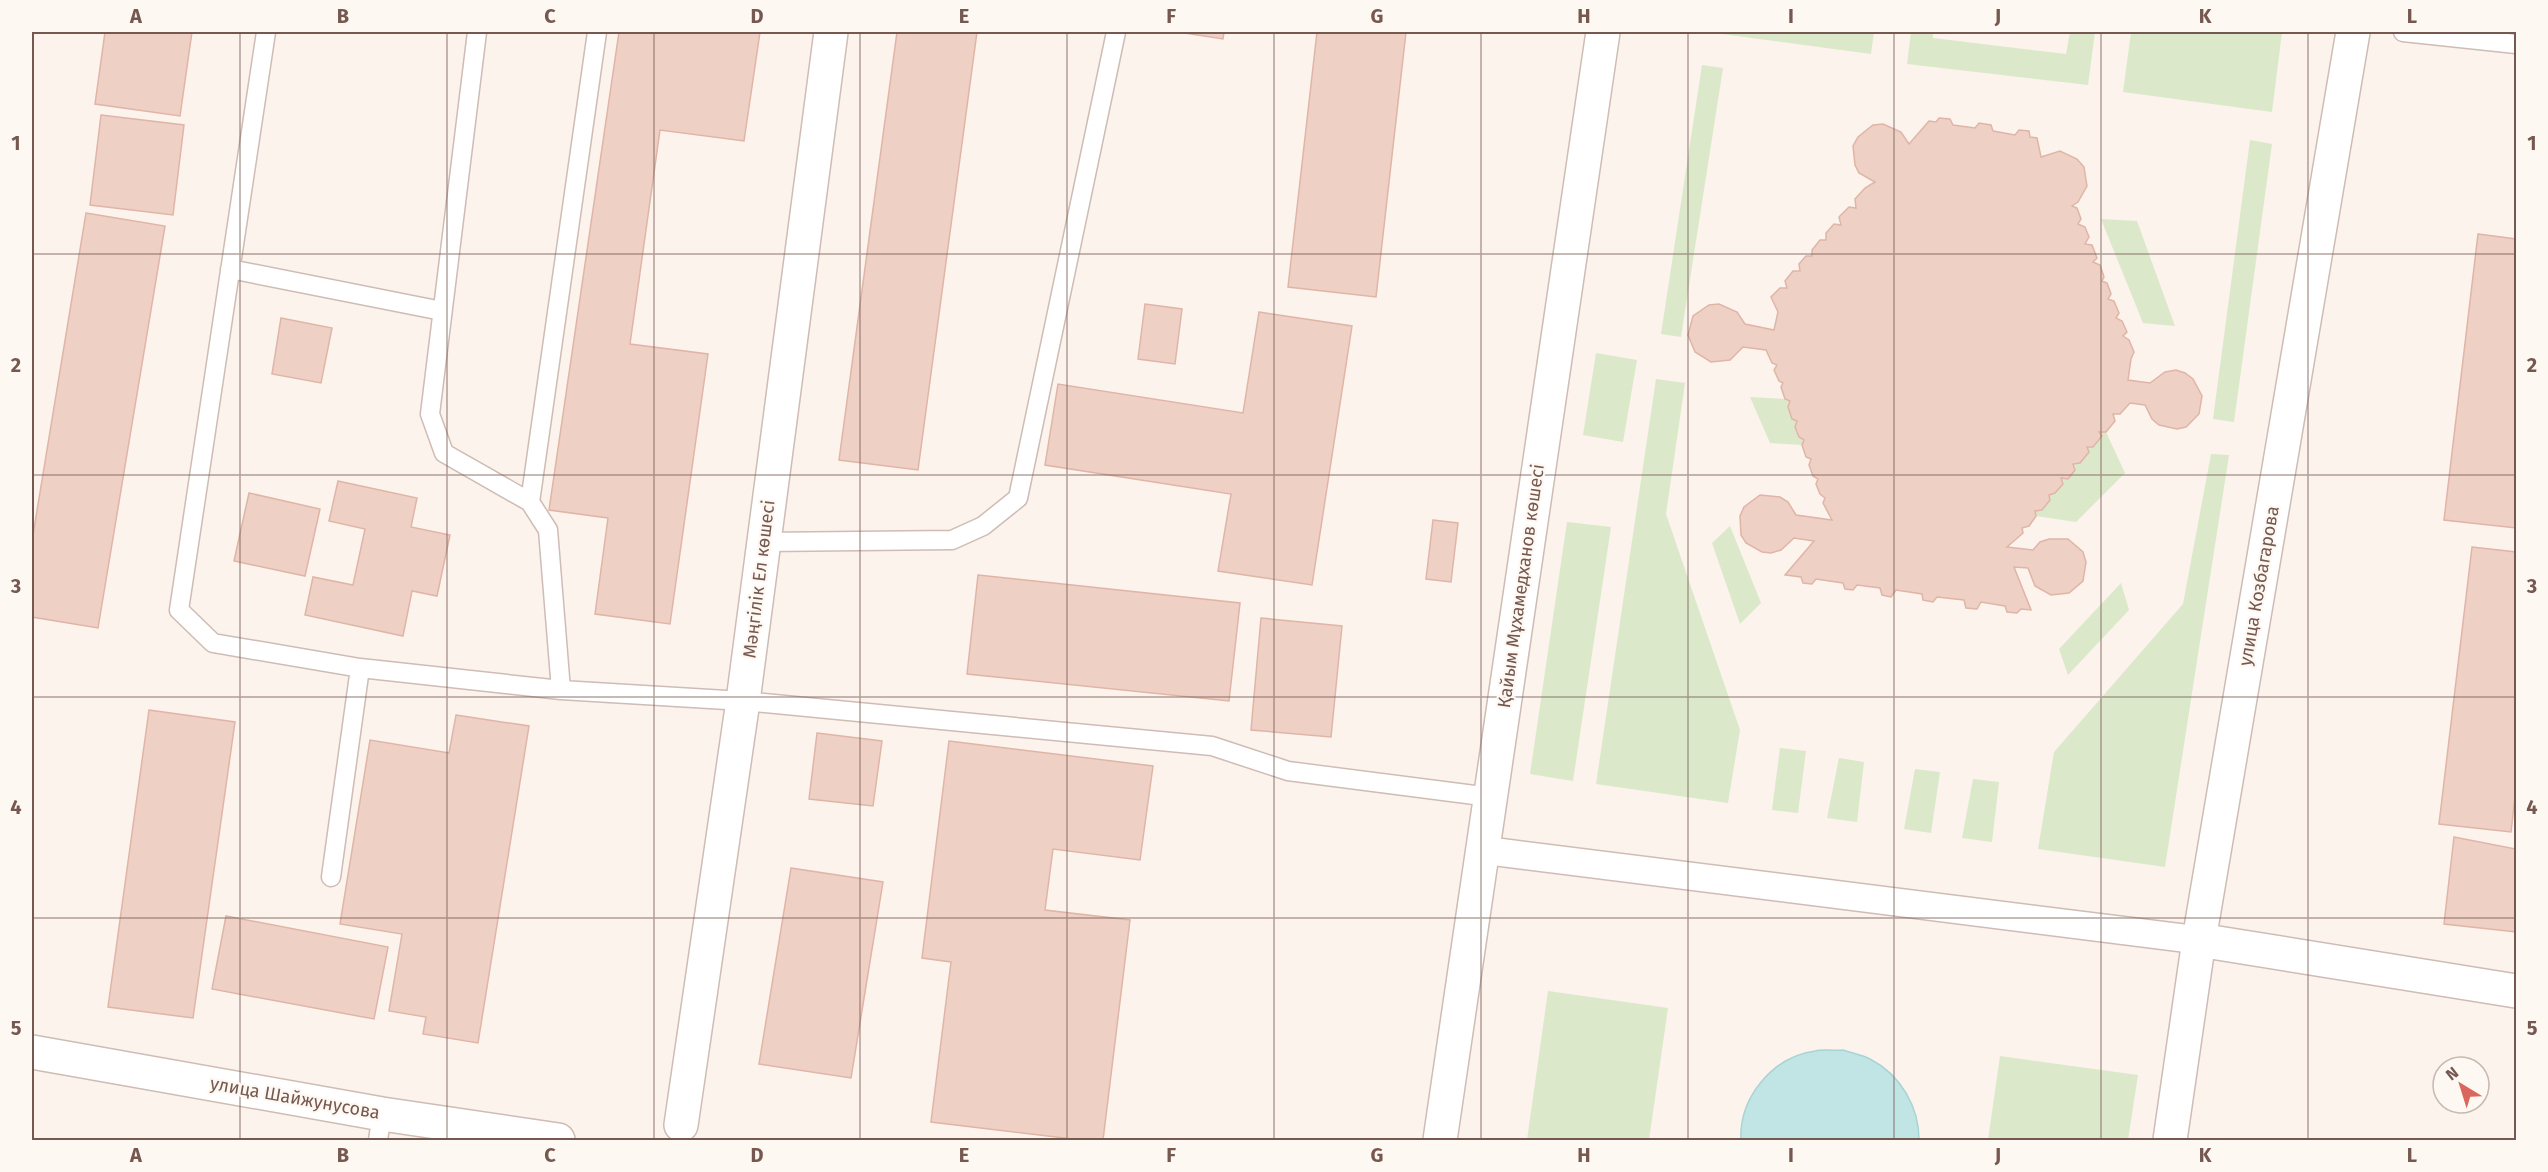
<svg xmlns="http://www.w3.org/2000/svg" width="2548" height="1172" font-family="'Fira Sans',sans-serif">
<rect width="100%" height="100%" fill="#fbf3ec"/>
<path fill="#dbe9ca" d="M1723,32h151l-3,22 -149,-20z
M1911,32h22v6l133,16 4,-22h25l-7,53 -181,-21z
M2131,32h151l-10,80 -149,-20z
M1702,65l21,3 -42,269 -20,-3z
M2250,140l22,4 -38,278 -21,-3z
M2101,219l36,2 38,105 -32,-3z
M1596,353l41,7 -14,82 -40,-7z
M1656,379l29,4 -19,131 74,216 -12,73 -132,-19z
M1750,397l35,2 5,2 -2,6 4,12 5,2 -2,6 4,10 5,3 -2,5 -32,-2z
M2099,432h7l19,41 -49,49 -40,-6 -1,-5 7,-1 8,-10 -1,-5 6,-2 8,-9 -2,-6 14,-8 -2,-6 7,-1 9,-11 -2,-5h6l9,-11z
M2211,454l18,1 -64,412 -127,-18 16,-97 129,-148z
M1567,522l44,5 -38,254 -43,-7z
M1730,526l31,77 -21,21 -28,-81z
M2121,583l8,27 -61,65 -9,-26z
M1780,748l26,3 -8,62 -26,-3z
M1839,758l25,4 -7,60 -30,-4z
M1915,769l25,3 -9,61 -27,-4z
M1973,779l26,3 -7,60 -30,-4z
M1548,991l120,17 -19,132h-122z
M2000,1056l138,19 -10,65h-140z"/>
<path fill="#c1e4e4" stroke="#a8d4d5" stroke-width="1.5" d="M1843,1050c9,3 19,5 27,9 31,16 49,48 49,81h-178c-2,-42 31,-83 74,-89 9,-2 19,0 28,-1z"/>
<path fill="#efd0c5" stroke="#e0b5a7" stroke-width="1.5" d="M105,32h87l-12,84 -85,-12z
M619,32h141l-16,109 -84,-11 -30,214 78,10 -38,270 -75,-10 13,-96 -59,-8z
M897,32h80l-59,438 -79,-10z
M1178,32h46l-1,7z
M1317,32h89l-30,265 -88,-10z
M101,115l83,10 -11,90 -83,-10z
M1939,118l11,1 3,6 22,3 4,-5 12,2 2,6 22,4 4,-5 10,1 1,6 7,1 4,19 19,-6 17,8 7,8 3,19 -9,16 -6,4 5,2 4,11 -3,5 7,3 4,10 -4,7 7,1 5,13 -4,4 7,3 4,12 -2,4 5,2 4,11 -3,5 6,2 5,12 -3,5 6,3 5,11 -4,4 6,4 5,12 -3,7 -3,21 22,3 15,-11 11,-2 9,3 8,6 9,17 -3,18 -13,13 -9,2 -18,-4 -7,-6 -7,-14 -15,-2 -10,11h-7l2,7 -9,11h-7l3,4 -9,11h-6l2,5 -9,11 -7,1 2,6 -7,9 -7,-1 2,6 -8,9 -6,2 1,5 -8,10 -7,1 1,5 -7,10 -7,2 1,5 -16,14 26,3 7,-8 9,-3h19l15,13 3,10 -3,19 -14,12 -18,2 -16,-9 -7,-18 -14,-1 17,43 -10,-1 -4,4 -10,-1 -2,-6 -24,-4 -4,7 -11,-1 -2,-8 -27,-3 -4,5 -10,-2 -1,-6 -26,-4 -5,7 -9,-2 -2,-7 -23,-3 -4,5 -8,-1 -2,-6 -27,-4 -4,5 -9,-1 -2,-6 -16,-2 29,-34 -20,-3 -13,12 -10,3 -9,-1 -16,-9 -5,-8 -1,-19 4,-9 16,-12 20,2 8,5 8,13 36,5 -9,-17 2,-5 -5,-4 -4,-10 2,-5 -5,-3 -4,-11 2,-6 -5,-2 -4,-12 2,-5 -5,-3 -4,-10 2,-6 -5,-2 -4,-12 2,-6 -5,-2 -4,-12 2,-4 -4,-2 -5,-11 3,-5 -5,-2 -6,-13 -23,-3 -13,13 -19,2 -16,-10 -7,-17 5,-19 16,-11 10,-1 18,8 8,12 29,6 4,-18 -7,-15 9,-9h7l-2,-7 8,-10h7l-1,-7 7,-8h6v-6l8,-10h6v-7l8,-9 7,1 -2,-8 10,-10 7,1 -1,-9 10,-11 10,-6 -16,-9 -4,-8 -2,-19 5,-9 15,-12 10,-1 18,8 8,12 20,-23 7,1z
M86,213l79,13 -67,402 -66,-11v-76z
M2478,234l38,5v289l-72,-8z
M1145,304l37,5 -7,55 -37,-5z
M1259,312l93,14 -40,259 -94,-14 13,-77 -186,-29 13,-81 185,29z
M281,318l51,10 -11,55 -49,-9z
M338,481l79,17 -6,29 39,8 -13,61 -25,-5 -9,45 -98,-21 8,-38 40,8 12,-56 -36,-8z
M249,493l71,16 -15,67 -71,-15z
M1433,520l25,3 -7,59 -25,-3z
M2472,547l44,5v236l-5,44 -72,-8z
M978,575l262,28 -11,98 -262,-27z
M1261,618l81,8 -11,111 -80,-7z
M149,710l86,12 -42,296 -85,-11z
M456,715l73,11 -51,317 -55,-9 3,-17 -37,-6 13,-77 -62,-10 30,-184 79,13z
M817,733l65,8 -9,65 -64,-7z
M949,741l204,25 -13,94 -87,-11 -8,61 85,10 -27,220h-22l-150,-18 20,-160 -29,-4z
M2454,837l62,12v83l-72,-8z
M791,868l92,14 -32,196 -92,-14z
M226,916l162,31 -14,72 -162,-30z"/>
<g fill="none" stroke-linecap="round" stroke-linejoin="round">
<defs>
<path id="service" d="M266,32l-87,578 34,33 147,25 201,22 182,11 469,45 76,25 202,26
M477,32l-47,382 14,39 86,49 18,28 13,160
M2403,32l113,12
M230,269l212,42
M530,502l67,-470
M764,542l188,-2 31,-14 35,-28 98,-466
M331,877l29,-209
M378,1140l4,-26"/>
<path id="pedestrian" d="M1482,850l717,90"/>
<path id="minor" d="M2199,940l317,51
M32,1052l350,62 176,26
M681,1125l62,-424 88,-669
M2170,1140l29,-200 154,-908"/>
<path id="tertiary" d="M1440,1140l163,-1108"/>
</defs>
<use href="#service" stroke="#cfbcb4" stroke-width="21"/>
<use href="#pedestrian" stroke="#cfbcb4" stroke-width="30"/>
<use href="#minor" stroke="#cfbcb4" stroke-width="36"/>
<use href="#tertiary" stroke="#cfbcb4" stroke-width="36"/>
<use href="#service" stroke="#fff" stroke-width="18"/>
<use href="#pedestrian" stroke="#fff" stroke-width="27"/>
<use href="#minor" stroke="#fff" stroke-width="33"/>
<use href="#tertiary" stroke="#fff" stroke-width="33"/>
</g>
<path fill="none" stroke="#755850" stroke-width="1.5" stroke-opacity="0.55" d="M240,32v1108M447,32v1108M654,32v1108M860,32v1108M1067,32v1108M1274,32v1108M1481,32v1108M1688,32v1108M1894,32v1108M2101,32v1108M2308,32v1108M32,254h2484M32,475h2484M32,697h2484M32,918h2484"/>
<g text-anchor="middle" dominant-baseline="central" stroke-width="4.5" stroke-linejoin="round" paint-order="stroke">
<g font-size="18" fill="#755850" stroke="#fef8f2">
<text transform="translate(759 579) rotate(-83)">Мәңгілік Ел көшесі</text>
<text transform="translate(1521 586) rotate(-82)">Қайым Мұхамедханов көшесі</text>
<text transform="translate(2259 586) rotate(-80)">улица Козбагарова</text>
<text transform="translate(295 1098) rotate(10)">улица Шайжунусова</text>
</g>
</g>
<rect width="2548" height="1172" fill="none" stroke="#fef8f2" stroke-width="66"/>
<g transform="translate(2461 1085) rotate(322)"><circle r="28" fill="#fef8f2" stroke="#c7b8b1" stroke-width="1.5"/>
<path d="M0-4.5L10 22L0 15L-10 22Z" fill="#db665b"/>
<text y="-9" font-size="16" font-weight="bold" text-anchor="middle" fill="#755850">N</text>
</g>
<rect x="33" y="33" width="2482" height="1106" fill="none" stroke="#755850" stroke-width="2"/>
<g font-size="20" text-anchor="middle" font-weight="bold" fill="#755850">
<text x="136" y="23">A</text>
<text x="343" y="23">B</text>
<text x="550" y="23">C</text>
<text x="757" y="23">D</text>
<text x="964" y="23">E</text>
<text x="1171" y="23">F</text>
<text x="1377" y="23">G</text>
<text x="1584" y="23">H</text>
<text x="1791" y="23">I</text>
<text x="1998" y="23">J</text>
<text x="2205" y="23">K</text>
<text x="2412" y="23">L</text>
<text x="16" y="150">1</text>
<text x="2532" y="150">1</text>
<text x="16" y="372">2</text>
<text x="2532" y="372">2</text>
<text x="16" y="593">3</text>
<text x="2532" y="593">3</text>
<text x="16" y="814">4</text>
<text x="2532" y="814">4</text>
<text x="16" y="1035">5</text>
<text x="2532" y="1035">5</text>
<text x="136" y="1162">A</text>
<text x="343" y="1162">B</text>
<text x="550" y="1162">C</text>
<text x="757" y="1162">D</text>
<text x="964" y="1162">E</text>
<text x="1171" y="1162">F</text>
<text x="1377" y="1162">G</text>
<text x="1584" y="1162">H</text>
<text x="1791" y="1162">I</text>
<text x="1998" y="1162">J</text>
<text x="2205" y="1162">K</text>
<text x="2412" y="1162">L</text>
</g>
</svg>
